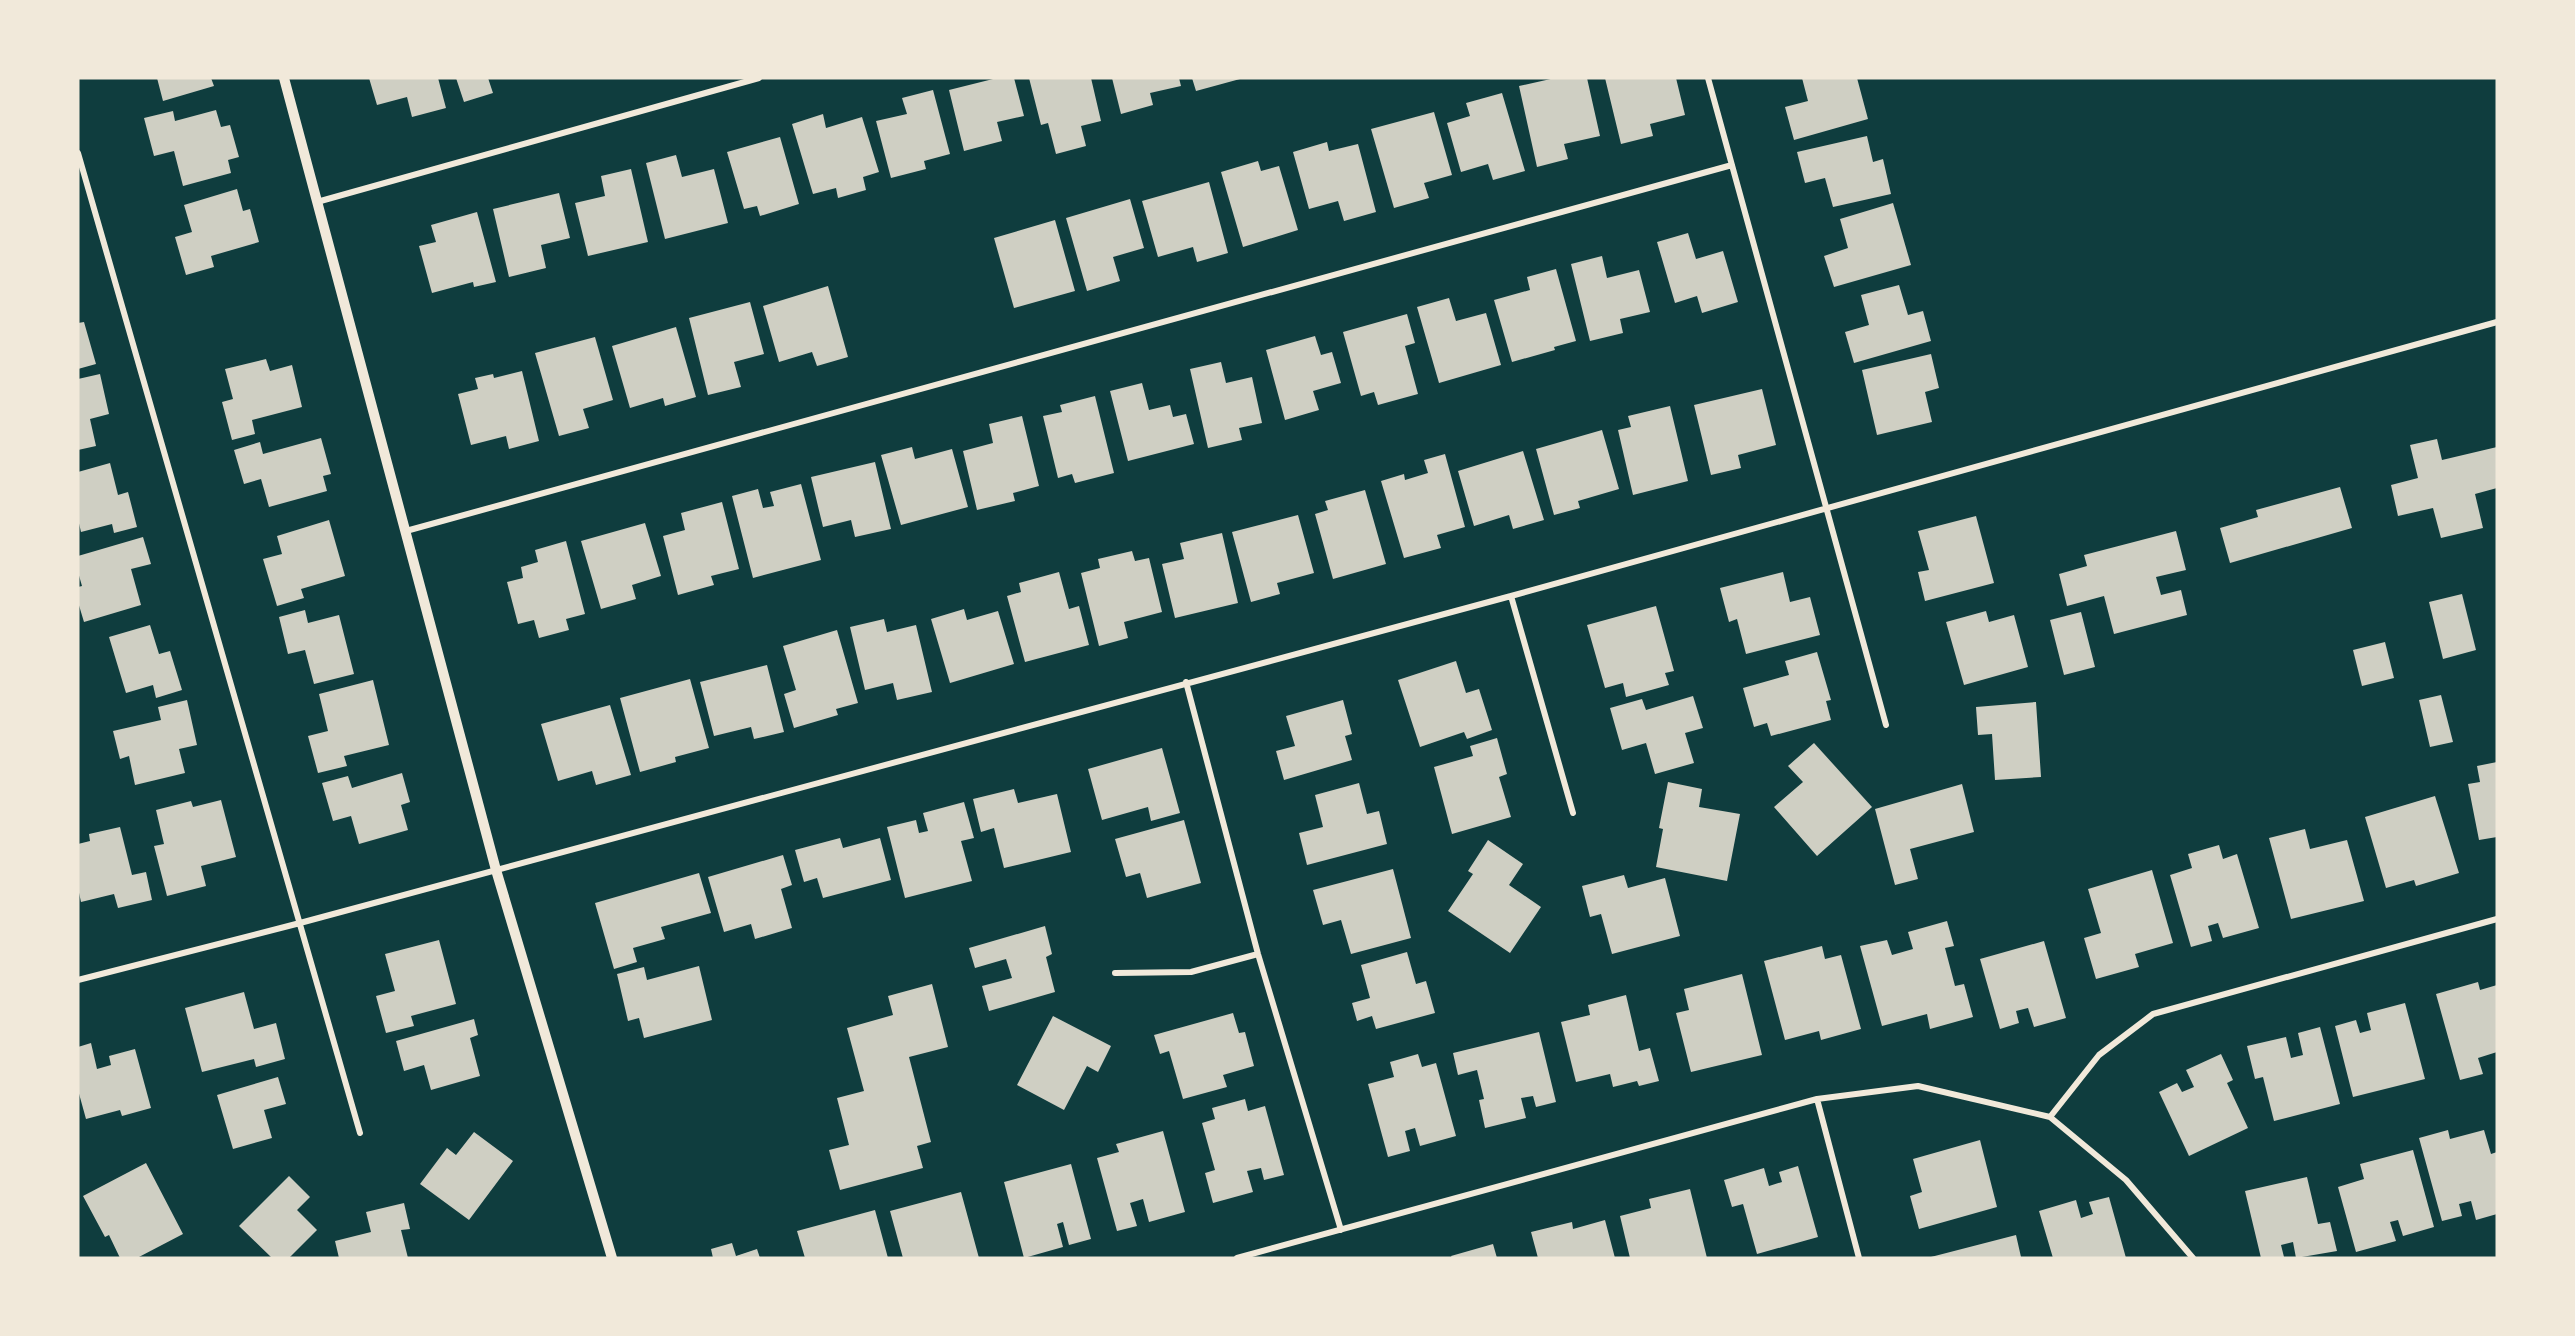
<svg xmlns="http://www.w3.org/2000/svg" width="2575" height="1336" font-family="Lato,sans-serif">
<rect width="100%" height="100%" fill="#0f3d3e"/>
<path fill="#cfcfc3" d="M157,78h54l3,8 -51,15z
M369,78h69l8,30 -34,9 -5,-20 -30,8z
M456,78h32l5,15 -29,9z
M997,78h17l10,38 -27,6 5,19 -38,10 -15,-61z
M1029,78h62l10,43 -20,5 5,20 -30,8 -8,-31 -7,2z
M1112,78h67l2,8 -31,7 3,12 -32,9z
M1192,78h48v1l-44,12z
M1555,78h32l13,58 -36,8 4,15 -31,8 -18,-81z
M1605,78h71l9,37 -35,9 3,12 -32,8z
M1802,78h55l11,41 -74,21 -9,-33 23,-6z
M933,90l17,64 -26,7 2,8 -35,9 -15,-57 31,-7 -5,-16z
M1502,93l23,78 -32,9 -5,-16 -27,8 -14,-49 23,-7 -4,-13z
M216,110l5,17 9,-2 9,32 -11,3 3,13 -48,13 -9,-35 -20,5 -10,-38 29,-7 2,10z
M1434,112l18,63 -28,8 5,15 -35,10 -23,-79z
M823,114l3,14 36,-11 17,55 -16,5 3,13 -28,8 -2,-10 -23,6 -21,-70z
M1867,136l6,26 10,-3 8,35 -58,13 -8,-29 -20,5 -8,-31z
M780,137l19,67 -39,12 -3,-10 -13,3 -17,-57z
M1327,142l2,9 29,-7 18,68 -32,9 -6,-20 -29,8 -16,-57z
M676,155l6,22 32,-8 14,54 -63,16 -19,-76z
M1258,161l3,10 18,-5 19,64 -55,17 -22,-75z
M631,169l17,73 -60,14 -13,-53 30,-7 -4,-20z
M1209,182l19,71 -31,9 -4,-15 -35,10 -16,-56z
M237,189l6,22 7,-2 9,33 -48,14 3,11 -28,8 -11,-38 17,-5 -8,-27z
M559,193l11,45 -29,7 5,23 -37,9 -16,-68z
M1130,199l14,49 -31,9 7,24 -33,10 -21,-73z
M1893,203l18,62 -77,22 -10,-31 24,-8 -8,-29z
M477,212l19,70 -22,5 -1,-5 -41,11 -13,-47 17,-4 -5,-17z
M1055,220l20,71 -61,17 -20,-70z
M1688,233l8,26 27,-8 15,51 -36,11 -5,-17 -22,7 -18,-61z
M1602,256l5,22 32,-8 11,42 -30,7 3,14 -33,8 -19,-77z
M1556,269l20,72 -22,6 1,3 -43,12 -18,-62 36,-10 -3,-13z
M1899,285l9,30 15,-4 8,30 -77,22 -9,-31 24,-7 -8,-30z
M828,286l20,71 -31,9 -5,-14 -33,10 -16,-56z
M1449,298l7,23 30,-8 15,52 -62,18 -22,-76z
M750,302l14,52 -30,8 7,25 -33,8 -19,-77z
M1407,314l8,29 -10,3 13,48 -40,11 -4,-13 -13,4 -18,-64z
M84,322l12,42 -18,5v-46z
M676,327l20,70 -31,9 -2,-8 -33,10 -18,-62z
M1315,336l6,19 11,-3 9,31 -28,8 6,19 -34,10 -19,-70z
M595,337l18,63 -30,9 6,19 -30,8 -24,-83z
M1931,354l8,34 -14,4 7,30 -55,13 -15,-65z
M266,359l4,12 22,-6 10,42 -50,13 3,14 -23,6 -10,-38 11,-3 -8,-30z
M1221,362l5,21 26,-6 10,46 -23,5 3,12 -34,8 -18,-79z
M522,371l17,70 -30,8 -3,-13 -35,9 -13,-51 20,-5 -3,-11 18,-4 1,4z
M100,374l9,40 -19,5 6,27 -18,4v-71z
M1142,383l7,27 21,-5 3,12 13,-3 8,30 -66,17 -18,-70z
M1762,389l14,56 -38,10 3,13 -30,7 -17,-70z
M1095,396l19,77 -39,10 -3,-9 -14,4 -15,-62 19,-4 -2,-7z
M1670,406l18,75 -55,14 -15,-65 13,-3 -3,-11z
M1022,416l17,70 -26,7 2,8 -38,9 -14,-59 30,-8 -4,-19z
M1602,430l17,59 -41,12 2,7 -26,7 -18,-66z
M321,438l10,36 -8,2 4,15 -58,16 -8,-28 -17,5 -10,-34 26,-8 3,12z
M2437,439l5,21 55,-13v41l-22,6 8,34 -42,10 -8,-30 -35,8 -7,-31 27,-7 -8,-33z
M912,447l3,12 37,-10 16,58 -67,18 -20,-70z
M1523,451l21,69 -31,9 -4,-14 -35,11 -16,-55z
M1445,454l20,73 -28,8 4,13 -37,10 -23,-77 23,-7 1,6 23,-7 -4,-13z
M875,462l16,67 -36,8 -4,-17 -28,7 -12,-50z
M110,463l8,32 10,-3 9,35 -23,6 -2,-9 -31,8 -3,-13v-47z
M801,484l20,76 -68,18 -21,-82 26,-7 5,19 11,-2 -4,-14z
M2340,487l12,41 -122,35 -10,-35 38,-11 -2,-7z
M1365,490l21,74 -53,15 -18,-65 13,-4 -3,-9z
M722,502l17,67 -28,7 3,9 -36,10 -15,-59 22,-6 -4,-17z
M1298,515l16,58 -37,10 3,11 -29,8 -19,-70z
M1976,516l18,67 -69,18 -7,-29 11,-2 -11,-39z
M329,520l16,56 -44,13 3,9 -27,8 -14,-47 19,-5 -5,-18z
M645,523l16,53 -29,9 4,14 -35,10 -20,-68z
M2176,531l10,39 -30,7 5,18 20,-5 6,25 -73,19 -10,-38 -37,10 -8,-32 28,-8 -3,-11z
M1222,533l16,70 -63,15 -13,-54 22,-5 -4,-16z
M143,537l8,27 -20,5 10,36 -57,17 -6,-20v-15l4,-1 -4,-14v-16z
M566,541l19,73 -19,5 3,11 -30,8 -5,-18 -16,4 -11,-42 16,-4 -2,-11 17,-5 -3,-12z
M1132,551l3,10 14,-3 13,54 -38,10 4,16 -29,8 -18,-73 19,-5 -2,-9z
M1059,572l10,37 10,-3 10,39 -64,17 -18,-66 14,-4 -2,-9z
M1783,572l7,30 20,-5 10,38 -74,19 -9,-35 -8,3 -9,-34z
M2462,594l14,56 -33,9 -14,-57z
M1656,606l18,65 -9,2 4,12 -43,12 -3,-14 -18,5 -18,-63z
M964,609l3,11 31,-9 16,53 -64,19 -19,-64z
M305,610l3,13 31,-8 15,59 -40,10 -9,-34 -17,4 -9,-37z
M1986,611l3,11 25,-7 14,52 -64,18 -18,-63z
M2081,612l14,55 -31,8 -14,-55z
M884,619l3,13 29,-7 16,67 -35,8 -4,-17 -28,7 -15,-63z
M150,625l9,29 11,-3 12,39 -26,8 -3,-13 -27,8 -17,-56z
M837,630l21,73 -22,6 2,6 -44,13 -10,-34 12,-4 -13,-44z
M2385,642l9,36 -32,8 -9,-36z
M1817,652l14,48 -5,1 5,19 -60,16 -4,-13 -13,4 -11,-39 46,-13 -4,-14z
M1456,661l10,32 13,-4 13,41 -25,9 -3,-7 -44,15 -22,-67z
M767,665l17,67 -30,7 -3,-12 -37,9 -14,-54z
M690,679l19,69 -34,9 1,5 -36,10 -20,-74z
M373,680l16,65 -45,11 3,10 -29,7 -10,-37 20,-5 -9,-37z
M2441,695l12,47 -23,5 -11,-47z
M1693,696l10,32 -18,5 9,30 -39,11 -9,-31 -24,7 -12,-42 32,-9 4,11z
M187,700l10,45 -18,4 6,24 -50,12 -6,-29 -9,3 -7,-28 48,-11 -3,-13z
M1343,700l9,34 -7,2 7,24 -68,20 -8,-29 19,-5 -9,-30z
M2036,702l5,75 -46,3 -3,-46 -14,1 -2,-28z
M610,705l21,70 -35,10 -4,-14 -34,10 -17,-57z
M1497,738l10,36 -8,3 12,40 -59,17 -18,-67 39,-11 -3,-10z
M1814,743l58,64 -55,49 -43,-49 29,-25 -15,-16z
M1162,748l18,65 -29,8 -3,-14 -46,13 -14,-51z
M2497,762v75l-18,3 -11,-56 12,-2 -3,-16z
M402,773l8,29 -9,3 7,25 -49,14 -8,-28 -18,5 -11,-38 26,-7 4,12z
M1668,782l34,7 -3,18 41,7 -13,67 -71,-14 7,-38 -4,-1z
M1359,783l8,31 12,-3 8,33 -80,21 -8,-32 24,-6 -8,-32z
M1962,784l12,48 -64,17 8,30 -23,6 -20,-76z
M1014,789l4,14 39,-9 14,58 -67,16 -10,-40 -13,4 -8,-33z
M2435,796l24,77 -43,13 -2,-6 -28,8 -21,-71z
M221,800l15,57 -35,9 5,20 -39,10 -13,-50 10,-2 -8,-34 35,-9 2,6z
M964,802l10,36 -13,3 11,40 -67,17 -18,-71 29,-7 3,13 9,-2 -5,-18z
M1184,820l17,63 -54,15 -7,-25 -14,4 -11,-38z
M120,827l12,48 14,-3 6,28 -34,8 -4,-14 -33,8 -3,-14v-44l12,-3 -1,-7z
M2305,829l5,20 37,-9 17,61 -73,18 -22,-81z
M840,838l3,10 37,-10 11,42 -68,18 -6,-20 -13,4 -9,-32z
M1488,840l35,24 -14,21 32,22 -31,46 -62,-42 25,-37 -5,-3z
M2219,845l4,14 14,-5 22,74 -36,10 -5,-15 -10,3 4,15 -21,6 -21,-72 22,-7 -4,-14z
M783,855l9,30 -11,4 11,39 -37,11 -4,-15 -27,8 -16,-55z
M1393,869l18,69 -60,16 -10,-34 -18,5 -10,-35z
M2152,870l21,73 -38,11 4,13 -43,12 -12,-41 17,-5 -13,-44z
M699,873l12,40 -50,14 4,12 -32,9 4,14 -23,7 -19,-66z
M1624,875l4,13 37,-10 15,58 -68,18 -11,-40 -11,3 -8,-31z
M1947,921l7,25 -9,2 10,38 9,-2 9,33 -43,12 -3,-15 -45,12 -22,-80 27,-6 5,15 21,-6 -5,-17z
M1045,926l7,28 -6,3 9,35 -66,19 -7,-25 30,-8 -6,-19 -31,9 -6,-20z
M439,940l17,64 -45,12 3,10 -28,7 -10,-37 19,-5 -10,-37z
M2044,941l22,77 -32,9 -6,-19 -12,3 3,12 -19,6 -20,-70z
M1822,946l3,13 16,-4 20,74 -40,11 -2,-9 -34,9 -21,-79z
M1407,952l9,32 10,-3 9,32 -59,16 -4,-13 -15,5 -5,-18 18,-5 -9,-33z
M699,966l13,54 -68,18 -5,-20 -11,3 -11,-47 27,-7 3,13z
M1742,974l20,81 -71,17 -15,-59 13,-3 -5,-21z
M2478,982l2,8 17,-5v67l-19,6 5,16 -23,6 -24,-86z
M932,984l16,63 -39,10 22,85 -14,4 6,22 -83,22 -11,-40 20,-5 -12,-47 27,-7 -17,-63 46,-13 -5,-19z
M244,992l10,37 22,-6 9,36 -29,8 -2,-8 -52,13 -17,-64z
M1626,995l13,56 11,-3 9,33 -20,5 -2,-5 -24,6 -3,-13 -34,8 -15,-60 29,-7 -2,-10z
M2405,1003l20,76 -72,18 -18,-71 21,-6 4,13 11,-3 -4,-17z
M1233,1013l6,20 6,-1 9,34 -31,9 4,12 -44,12 -14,-48 -9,3 -6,-19z
M1053,1016l58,30 -13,26 -11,-6 -23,44 -47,-25z
M474,1019l4,16 -8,3 10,38 -49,14 -7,-25 -20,6 -8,-30z
M2320,1027l20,77 -66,17 -11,-44 -8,2 -8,-33 39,-9 5,21 12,-3 -5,-22z
M1539,1032l17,70 -20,5 -3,-11 -12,2 5,20 -41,10 -6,-28 5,-1 -7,-29 -19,5 -5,-22z
M91,1043l6,26 14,-4 -2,-9 26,-7 16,59 -29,8 -2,-6 -34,9 -8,-29v-43z
M1418,1054l4,13 14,-4 20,73 -36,10 -5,-18 -10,3 5,20 -22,6 -20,-73 26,-7 -4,-15z
M2221,1054l12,26 -6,3 21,45 -59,28 -30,-64 18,-9 5,9 12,-5 -8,-17z
M278,1077l8,27 -22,6 8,28 -39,11 -16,-54z
M1245,1099l3,12 17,-5 19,69 -20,5 -3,-12 -14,3 6,21 -40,11 -8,-30 10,-3 -13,-47 13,-4 -3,-11z
M2448,1130l2,9 34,-9 7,24 6,-2v62l-21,6 -5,-19 -12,3 3,12 -20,5 -23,-83z
M1163,1131l22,81 -36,10 -6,-23 -13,4 7,23 -20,5 -20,-73 22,-6 -3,-8z
M474,1132l39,29 -44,59 -49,-36 27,-36 9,7z
M1980,1140l17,67 -78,22 -9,-33 12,-4 -9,-33z
M2413,1150l21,77 -31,9 -5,-16 -8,2 6,19 -40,11 -18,-65 26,-8 -4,-15z
M146,1163l37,71 -46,24h-17l-11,-23 -4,2 -22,-41z
M1071,1164l20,75 -22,6 -6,-23 -6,2 6,23 -39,11 -20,-76z
M1798,1166l20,71 -61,17 -14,-50 -11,3 -8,-27 40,-12 5,18 13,-4 -3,-10z
M289,1176l21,21 -13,13 20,20 -28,28h-17l-33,-32z
M2307,1177l11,47 12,-2 7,29 -41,7 -3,-16 -12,3 3,12 -23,1 -16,-67z
M1690,1189l17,69h-77l-10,-42 31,-8 -2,-9z
M961,1192l18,66h-76l-13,-47z
M2109,1197l17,61h-73l-14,-47 37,-11 5,18 12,-4 -4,-12z
M404,1203l6,26 -9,1 7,28h-69l-4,-17 36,-9 -5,-20z
M875,1210l13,48h-83l-8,-27z
M1605,1220l10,38h-77l-7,-26 41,-10 1,7z
M2016,1235l5,22 -3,1h-91z
M732,1243l4,13 21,-7 3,9h-47l-2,-9z
M1493,1244l4,14h-45l-1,-2z"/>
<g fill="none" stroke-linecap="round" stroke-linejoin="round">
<path stroke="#f1e9da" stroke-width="6" d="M1708,78l178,647
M78,153l282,980
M317,202l442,-124
M406,531l1326,-366
M1511,596l62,217
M1186,682l72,272 83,276
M1115,973l76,-1 67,-18
M78,980l222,-57 1211,-327 986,-274
M1817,1099l42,159
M2050,1117l49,-62 54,-41 344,-95
M1237,1258l580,-159 101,-13 132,31 76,63 67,78"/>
<path stroke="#f1e9da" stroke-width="10" d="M284,78l212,792 116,388"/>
</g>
<rect width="2575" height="1336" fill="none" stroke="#f1e9da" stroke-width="159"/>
</svg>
